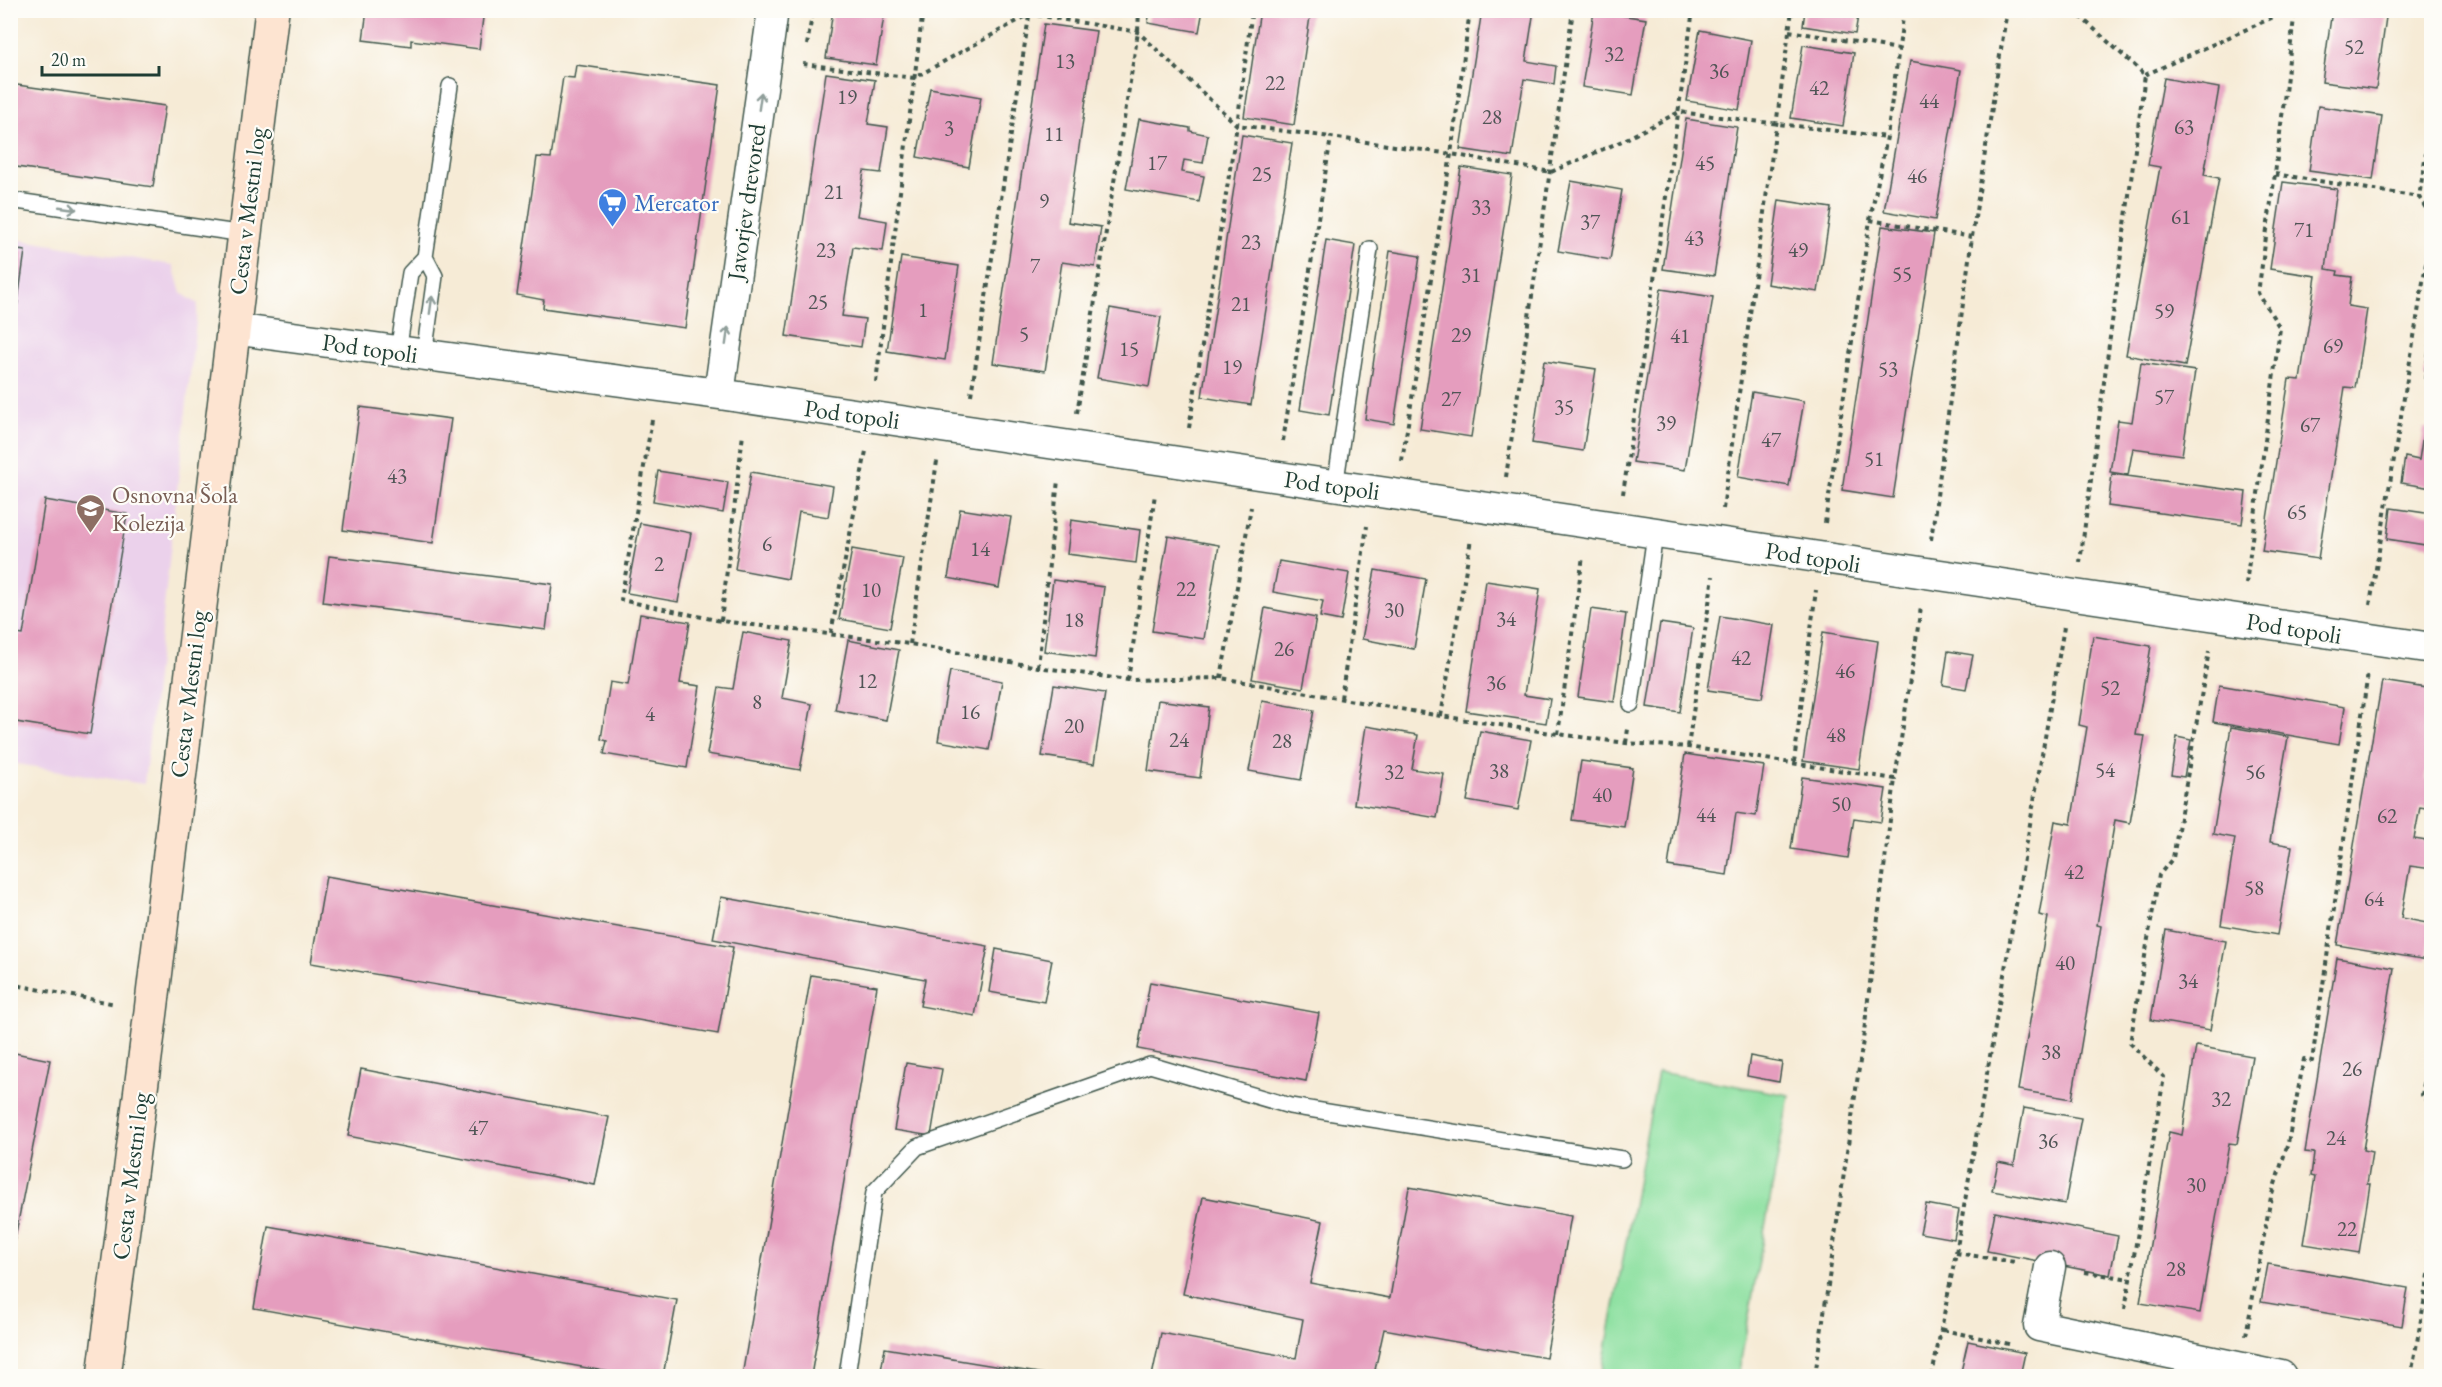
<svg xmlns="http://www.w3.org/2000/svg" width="2442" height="1387" font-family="'EB Garamond',serif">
<rect width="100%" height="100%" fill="#fdfcf7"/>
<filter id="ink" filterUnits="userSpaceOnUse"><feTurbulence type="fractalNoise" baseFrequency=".0167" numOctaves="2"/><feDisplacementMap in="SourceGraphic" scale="12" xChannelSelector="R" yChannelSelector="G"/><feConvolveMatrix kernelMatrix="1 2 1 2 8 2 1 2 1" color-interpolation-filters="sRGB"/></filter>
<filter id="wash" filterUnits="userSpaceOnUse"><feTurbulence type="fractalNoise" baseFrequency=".008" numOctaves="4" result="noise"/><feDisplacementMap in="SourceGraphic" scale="24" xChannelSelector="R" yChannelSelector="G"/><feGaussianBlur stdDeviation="1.35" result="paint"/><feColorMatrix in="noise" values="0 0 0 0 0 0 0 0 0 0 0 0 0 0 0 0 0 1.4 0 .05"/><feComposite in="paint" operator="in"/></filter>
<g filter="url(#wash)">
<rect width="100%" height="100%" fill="#f6ebd6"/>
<path fill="#ebd1eb" d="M10,238l163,27 8,28 17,11 -54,480 -133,-21z"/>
<path fill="#8de0a0" stroke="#568e6a" stroke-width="1.5" d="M1658,1072l131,23 -51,281h-137z"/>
<g id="blocks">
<path fill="#e59dbe" d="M367,10h117l-5,39 -68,-9v6l-48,-6z
M833,10h52l-9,55 -50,-7z
M1059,10h39l-1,7z
M1150,10h53l-4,22 -51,-9z
M1260,10h51l-17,115 -50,-8z
M1482,10h52l-8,51 30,5 -2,18 -30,-5 -12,78 -52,-8z
M1805,10h54l-4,24 -52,-8z
M2332,10h55l-11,79 -54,-7z
M1594,11l52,8 -13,76 -51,-8z
M1044,24l52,7 -28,191 33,5 -6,40 -33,-5 -17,109 -52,-8z
M1700,30l51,10 -12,70 -52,-9z
M1803,45l51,8 -11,73 -52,-8z
M1910,61l51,9 -26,150 -51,-9z
M576,65l144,20 -35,243 -142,-20 1,-8 -27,-5 20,-138 14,1 12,-81 11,1z
M826,73l49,7 -7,44 20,3 -7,46 -17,-2 -7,45 30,5 -4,30 -30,-4 -11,69 23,3 -4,28 -75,-11z
M2164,78l55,10 -15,87 15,3 -34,188 -59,-11 34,-188 -12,-2z
M10,84l155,22 -12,81 -143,-21z
M930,88l51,9 -12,70 -52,-10z
M2318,106l64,10 -9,64 -64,-9z
M1139,119l51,9v3l18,4 -5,28 -19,-3 -2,12 22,4 -5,26 -73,-13z
M1686,119l51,8 -23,149 -51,-7z
M1242,135l50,8 -41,262 -49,-8z
M1461,167l51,8 -41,262 -51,-8z
M1571,181l51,9 -12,70 -52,-9z
M2283,182l54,7 -11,80 12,2 -1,4 15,2 -4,29 19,3 -12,79 -10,-1 -27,172 -56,-8 27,-172 11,1 16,-104 -46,-7z
M1779,200l52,8 -13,84 -51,-8z
M1882,226l52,7 -41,265 -51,-8z
M1326,240l29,5 -26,170 -29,-5z
M10,249l15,2 -13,92h-2z
M1390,251l30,5 -26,168 -29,-5z
M901,257l58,9 -14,94 -58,-9z
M1661,289l52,8 -28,173 -52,-8z
M1110,308l51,9 -12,70 -52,-9z
M2430,336h2v43l-8,-1z
M1544,361l52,8 -13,82 -51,-8z
M2141,363l54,8 -13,84 -49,-7 -5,27 -18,-3 8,-52 14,2z
M1752,392l52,9 -15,85 -51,-9z
M360,407l91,12 -18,124 -90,-13z
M2424,428h8v60l-31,-5 4,-26 14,3z
M658,471l70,11 -5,31 -70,-12z
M751,472l82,14 -5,31 -29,-5 -11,67 -53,-10z
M2112,474l134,18 -4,32 -134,-18z
M45,500l82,14 -37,220 -80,-13v-88l13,2z
M2391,508l41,6v32l-45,-7z
M960,509l51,8 -12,71 -51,-10z
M1071,520l69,10 -4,33 -69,-9z
M640,523l51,10 -13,69 -51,-9z
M1168,536l51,9 -15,94 -52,-8z
M852,549l51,9 -13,70 -51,-9z
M329,556l223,28 -6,46 -223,-28z
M1279,561l70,12 -8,48 -21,-4 3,-16 -50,-9z
M1375,570l51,9 -12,70 -52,-10z
M1053,580l51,7 -9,71 -51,-7z
M1486,581l54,8 -16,106 26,4 -4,24 -80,-12z
M1265,608l51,10 -13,70 -51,-9z
M1591,609l35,5 -12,88 -36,-5z
M640,614l50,8 -10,61 20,3 -13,82 -83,-14 3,-13 -6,-2 9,-57 18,3z
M1720,616l54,9 -12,73 -54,-8z
M1660,623l33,5 -13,84 -33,-5z
M743,632l49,9 -10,57 30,6 -12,66 -93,-16 12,-67 14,2z
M1823,632l55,9 -19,128 -56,-8z
M2093,636l58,10 -15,89 9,1 -15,87 -15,-3 -18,105 4,1 -29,173 -54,-9 30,-173 -9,-2 16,-94 16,3 16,-97 -8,-2z
M848,640l51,10 -13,70 -51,-10z
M1948,651l25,4 -7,34 -23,-4z
M950,671l52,10 -13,69 -51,-9z
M2382,681l50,8v49l-7,41 7,2v28l-12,-2 -6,32 18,3v27l-22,-3 -9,52 31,6 -5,36 -90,-15z
M1054,685l51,8 -11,71 -52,-8z
M2219,685l126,22 -6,37 -126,-22z
M1158,700l51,7 -9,71 -52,-7z
M1262,701l52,9 -13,70 -52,-9z
M1366,726l52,9 -6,34 32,5 -7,44 -83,-14z
M2231,727l57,10 -18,105 22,4 -15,89 -56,-10 14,-87 -22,-4z
M1480,731l51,9 -13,70 -51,-9z
M2177,737l14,3 -7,37 -13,-2z
M1685,754l79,12 -8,50 -20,-3 -9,62 -59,-9z
M1581,761l52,7 -9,59 -52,-7z
M1802,777l84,12 -5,33 -27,-4 -6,40 -57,-9z
M326,876l407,71 -15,87 -407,-71z
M721,897l267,49 -13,70 -55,-10 5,-27 -212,-40z
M2166,930l60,11 -16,89 -59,-10z
M996,949l56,11 -8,42 -55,-10z
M2337,958l57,10 -31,182 9,2 -5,32h3l-11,69 -55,-9 11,-67 -4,-1 3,-23 -9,-1z
M811,975l66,11 -66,390h-69z
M1150,982l169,31 -13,68 -168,-32z
M2196,1046l56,10 -15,88 -8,-1 -29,170 -60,-10 29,-171 13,3z
M10,1052l40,8 -38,193 -2,-1z
M1750,1056l32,6 -3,20 -32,-6z
M906,1063l36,6 -11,67 -37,-6z
M361,1069l248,48 -14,68 -247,-49z
M2024,1108l57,10 -16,86 -73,-13 6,-29 16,3z
M1409,1187l162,29 -25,142 -162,-29 -9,41 31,6h-254l9,-43 135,25 7,-39 -120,-25 20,-97 120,24 -13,62 80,15z
M1926,1204l33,6 -5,29 -34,-6z
M1995,1212l123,24 -8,39 -123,-24z
M268,1226l409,74 -14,76h-31l-378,-68z
M2268,1264l140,24 -6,38 -141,-24z
M1968,1341l57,12 -5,23h-60z
M885,1348l165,27v1h-170z"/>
</g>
</g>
<g filter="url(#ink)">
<use href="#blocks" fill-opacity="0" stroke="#3f574c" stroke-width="1.5"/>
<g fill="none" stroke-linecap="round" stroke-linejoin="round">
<defs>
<path id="lane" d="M10,200l234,34
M398,352l12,-79 15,-16 25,-171
M424,355l11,-79 -10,-19
M1335,487l35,-238
M1631,704l24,-170
M847,1376l27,-184 43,-45 233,-82 140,41 332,53"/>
<path id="street" d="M232,329l487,65 1713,254
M719,394l54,-384
M2050,1267l-11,59 242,50"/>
<path id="secondary" d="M104,1376l47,-365 121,-1001"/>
</defs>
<use href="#lane" stroke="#3f574c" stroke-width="18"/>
<use href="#street" stroke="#3f574c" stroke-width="33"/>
<use href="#secondary" stroke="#3f574c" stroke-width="36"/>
<path stroke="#3f574c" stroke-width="4" stroke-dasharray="4.5 4.5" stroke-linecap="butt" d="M2073,10l72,65 -65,487
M1789,31l110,18
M807,45l6,-35
M803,64l111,14 116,-64 108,18 99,93 94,12
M2145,75l144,-65
M2432,116l-13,81 13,21
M2275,174l144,23
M1870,220l102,17
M876,382l47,-372
M971,395l59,-385
M1077,413l61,-381 1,-22
M652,420l-31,180 100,21 189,23 128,23 90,13 93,-2 220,38 117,18 68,9 62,4 207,32 26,-172
M1189,428l48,-303 15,-115
M1283,441l48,-304 120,17 100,18 71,-31 57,-29 208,25
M1402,461l49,-307 19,-144
M1506,477l67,-467
M1623,494l70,-484
M1723,509l69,-499
M1825,523l45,-303 17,-83 17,-127
M1931,540l41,-303 35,-227
M2246,584l34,-256 -22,-35 17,-119 20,-164
M2370,605l62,-378
M721,621l22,-187
M831,633l35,-182
M910,644l27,-183
M1038,667l20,-187
M1221,678l30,-171
M1128,680l27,-186
M1341,698l26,-172
M1441,716l30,-177
M1558,734l25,-178
M1626,743l2,-14
M1688,747l25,-171
M1794,762l22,-172
M10,984l106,20
M2432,1038l-10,57 10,10
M1956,1253l59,9
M2085,1272l45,7
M2125,1309l39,-232 -34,-34 29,-168 14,-17 36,-207
M1943,1330l66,14
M2246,1335l25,-138 17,-54 16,-84 8,2 56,-388
M1815,1376l48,-336 32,-261
M1932,1376l24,-123 108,-626
M2411,1376l21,-118"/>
<use href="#lane" stroke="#fff" stroke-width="15"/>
<use href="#street" stroke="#fff" stroke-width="30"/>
<use href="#secondary" stroke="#fde4d1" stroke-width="33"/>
</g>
<defs><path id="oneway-shaft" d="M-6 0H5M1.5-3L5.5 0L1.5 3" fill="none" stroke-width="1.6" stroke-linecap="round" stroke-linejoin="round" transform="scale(1.5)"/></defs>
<g stroke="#8f9e9a">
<use href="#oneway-shaft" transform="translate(760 101) rotate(-82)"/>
<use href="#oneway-shaft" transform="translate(68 208) rotate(8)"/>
<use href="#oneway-shaft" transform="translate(431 305) rotate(-82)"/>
<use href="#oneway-shaft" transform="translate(727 336) rotate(-82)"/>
</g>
</g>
<defs>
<symbol id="supermarket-pin" viewBox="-11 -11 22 30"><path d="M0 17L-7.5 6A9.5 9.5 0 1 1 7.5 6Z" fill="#3f7fe0" stroke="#fdfcf7"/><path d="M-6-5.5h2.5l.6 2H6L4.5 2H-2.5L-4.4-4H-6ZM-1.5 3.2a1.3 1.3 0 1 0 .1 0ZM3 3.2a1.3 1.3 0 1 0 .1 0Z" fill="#fff"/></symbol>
<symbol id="school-pin" viewBox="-11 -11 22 30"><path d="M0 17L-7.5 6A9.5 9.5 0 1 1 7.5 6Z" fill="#8d6e63" stroke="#fdfcf7"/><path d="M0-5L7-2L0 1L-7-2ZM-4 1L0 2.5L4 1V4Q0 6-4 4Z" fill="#fff"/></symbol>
</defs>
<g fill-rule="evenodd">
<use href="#supermarket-pin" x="596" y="186" width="33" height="45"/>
<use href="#school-pin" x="74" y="492" width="33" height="45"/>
</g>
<g text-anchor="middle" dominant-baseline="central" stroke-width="4.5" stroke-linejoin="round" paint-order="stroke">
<g font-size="21" fill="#505556">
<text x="2354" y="46">52</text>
<text x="1614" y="53">32</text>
<text x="1065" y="60">13</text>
<text x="1719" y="70">36</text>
<text x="1275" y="82">22</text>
<text x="1819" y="87">42</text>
<text x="847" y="96">19</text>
<text x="1929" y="100">44</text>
<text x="1492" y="116">28</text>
<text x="2184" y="126">63</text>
<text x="949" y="127">3</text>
<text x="1054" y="133">11</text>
<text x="1157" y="162">17</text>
<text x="1705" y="162">45</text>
<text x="1262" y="173">25</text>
<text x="1917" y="175">46</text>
<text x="834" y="191">21</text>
<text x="1044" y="200">9</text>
<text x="1481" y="206">33</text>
<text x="2181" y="216">61</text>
<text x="1590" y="221">37</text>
<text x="2304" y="229">71</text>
<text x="1694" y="237">43</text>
<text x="1251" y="241">23</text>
<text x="826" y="249">23</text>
<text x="1798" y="249">49</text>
<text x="1035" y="265">7</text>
<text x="1902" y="273">55</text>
<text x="1471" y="274">31</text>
<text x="818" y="301">25</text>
<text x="1241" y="303">21</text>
<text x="923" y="309">1</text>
<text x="2164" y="310">59</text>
<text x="1024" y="333">5</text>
<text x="1461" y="334">29</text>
<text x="1680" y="335">41</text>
<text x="2333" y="345">69</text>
<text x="1129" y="348">15</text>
<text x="1232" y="366">19</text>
<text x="1888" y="368">53</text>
<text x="2164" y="396">57</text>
<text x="1451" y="398">27</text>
<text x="1564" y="406">35</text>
<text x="1666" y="422">39</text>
<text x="2310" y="424">67</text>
<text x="1771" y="439">47</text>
<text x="1874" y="458">51</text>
<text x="397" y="475">43</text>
<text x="2297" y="511">65</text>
<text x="767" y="543">6</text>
<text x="980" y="548">14</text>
<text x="659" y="563">2</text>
<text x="1186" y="588">22</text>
<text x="871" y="589">10</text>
<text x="1394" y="609">30</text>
<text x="1506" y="618">34</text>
<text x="1074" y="619">18</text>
<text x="1284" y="648">26</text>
<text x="1741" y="657">42</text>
<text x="1845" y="670">46</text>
<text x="867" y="680">12</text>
<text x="1496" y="682">36</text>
<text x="2110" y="687">52</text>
<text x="757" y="701">8</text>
<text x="970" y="711">16</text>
<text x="650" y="713">4</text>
<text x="1074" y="725">20</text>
<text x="1836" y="734">48</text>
<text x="1179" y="739">24</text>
<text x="1282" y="740">28</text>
<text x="2105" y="769">54</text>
<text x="1499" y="770">38</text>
<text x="1394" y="771">32</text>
<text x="2255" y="771">56</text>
<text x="1602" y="794">40</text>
<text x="1841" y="803">50</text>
<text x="1706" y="814">44</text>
<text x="2387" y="815">62</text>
<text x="2074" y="871">42</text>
<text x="2254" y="887">58</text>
<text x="2374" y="898">64</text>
<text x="2065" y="962">40</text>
<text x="2188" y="980">34</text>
<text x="2051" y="1051">38</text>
<text x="2352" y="1068">26</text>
<text x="2221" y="1098">32</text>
<text x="478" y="1127">47</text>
<text x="2336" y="1137">24</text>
<text x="2048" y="1140">36</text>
<text x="2196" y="1184">30</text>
<text x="2347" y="1228">22</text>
<text x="2176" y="1268">28</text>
</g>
<g font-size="24" fill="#366cbe" stroke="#fdfcf7" text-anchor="start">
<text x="634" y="202">Mercator</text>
</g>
<g font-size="24" fill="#1f3d34" stroke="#fdfcf7">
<text transform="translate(746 202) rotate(-82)">Javorjev drevored</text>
<text transform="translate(247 211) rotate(-83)">Cesta v Mestni log</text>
<text transform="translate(370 348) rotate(8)">Pod topoli</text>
<text transform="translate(852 414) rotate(8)">Pod topoli</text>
<text transform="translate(1332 485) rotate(8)">Pod topoli</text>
<text transform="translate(1813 557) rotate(9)">Pod topoli</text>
<text transform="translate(2294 628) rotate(9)">Pod topoli</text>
<text transform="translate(188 694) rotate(-83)">Cesta v Mestni log</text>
<text transform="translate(130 1176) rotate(-83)">Cesta v Mestni log</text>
</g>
<g font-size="24" fill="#785e54" stroke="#fdfcf7" text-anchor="start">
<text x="112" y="494">Osnovna Šola<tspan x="112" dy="28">Kolezija</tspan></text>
</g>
</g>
<rect width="2442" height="1387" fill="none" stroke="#fdfcf7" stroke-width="36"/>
<path d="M42 66v9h117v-9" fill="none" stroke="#1f3d34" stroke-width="3"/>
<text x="51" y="66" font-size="18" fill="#1f3d34" stroke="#fdfcf7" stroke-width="4.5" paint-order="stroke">20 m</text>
</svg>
